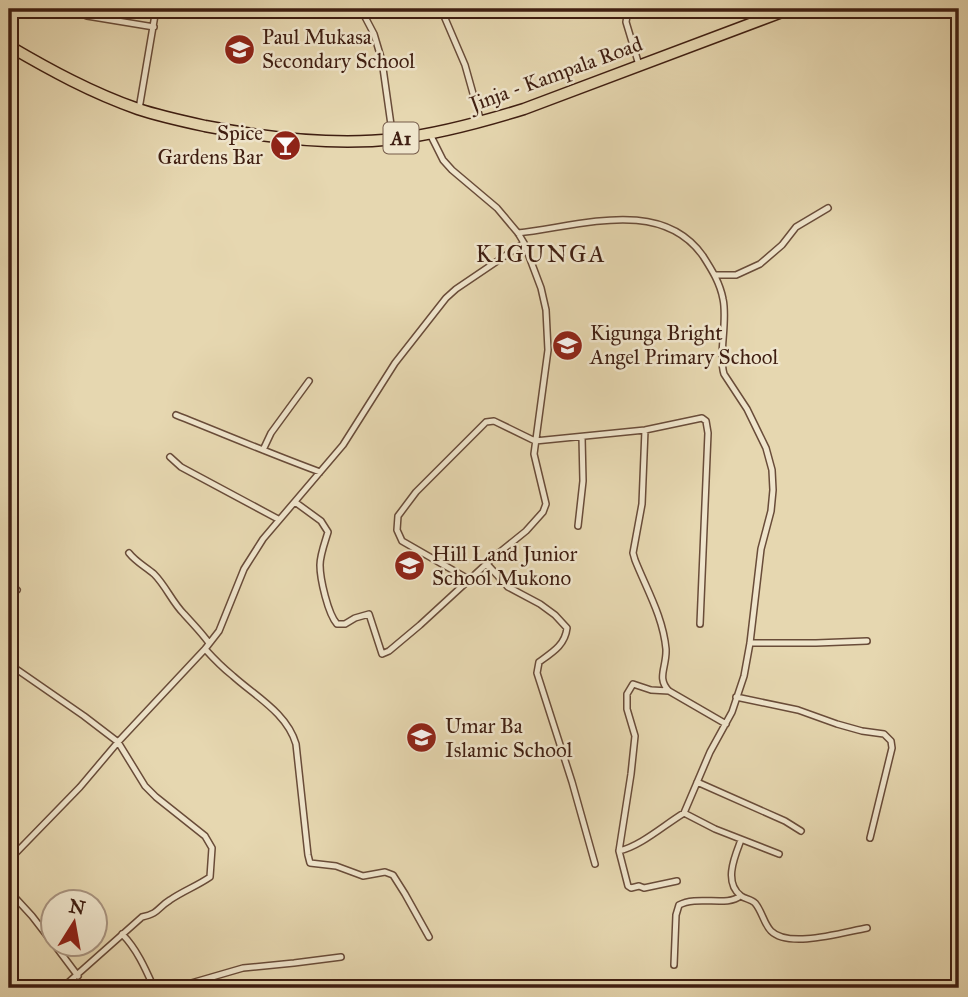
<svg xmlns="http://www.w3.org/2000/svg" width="968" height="997" font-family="'IM FELL Great Primer',serif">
<rect width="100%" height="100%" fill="#e6d7b0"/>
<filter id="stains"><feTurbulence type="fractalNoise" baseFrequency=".00286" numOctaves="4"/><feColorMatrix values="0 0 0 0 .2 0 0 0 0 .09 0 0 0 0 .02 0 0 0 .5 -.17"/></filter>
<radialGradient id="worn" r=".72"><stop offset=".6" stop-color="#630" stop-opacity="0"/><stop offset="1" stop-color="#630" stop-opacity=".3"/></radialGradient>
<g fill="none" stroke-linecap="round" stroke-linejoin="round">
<defs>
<path id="street" d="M347,9l4,6h13l10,19 8,27 11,78
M441,9l24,56 16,57
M628,9l-2,13 13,43
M87,16l67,11
M139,109l17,-100
M518,233c59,-6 143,-37 185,23 9,14 17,27 20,43 5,23 -5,56 1,75l23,35 19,39 6,22 1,20 -2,21 -10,38 -11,94 -6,33 -12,36 -22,40 -26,61
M716,275h20l24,-11 22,-19 14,-18 32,-19
M176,415c48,19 95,39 144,57
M645,430l-3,74 -9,49 2,7c12,30 28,57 31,89 1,18 -10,29 3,42l57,33
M263,450l8,-17 38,-52
M170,457l11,10 97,52
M295,502l26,19 7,11c-3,10 -8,23 -8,33 0,14 8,49 17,59h8l10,-6 14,-4 13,40 7,-3 31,-26 75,-69 31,-25 17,-19 3,-8 -12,-50 14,-104 -2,-40 -5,-22 -17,-45 -6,-10 -21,-25 -45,-38 -9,-10 -13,-26
M578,526l5,-45 -1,-44
M129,553c7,9 17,14 25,21 12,12 18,28 30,40 9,10 17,18 25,29
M487,564l21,23 32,17 15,11 12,13c-2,17 -14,24 -28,34l-2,11 35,109 23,82
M470,580l-68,-39 -5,-11 1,-14 18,-24 70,-70 8,-1 41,20 110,-11 57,-12 4,3 2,12 -8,191
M9,584l8,6
M750,643h66l51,-2
M205,649c9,10 18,19 28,27 22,20 54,37 63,68l12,111 2,8 26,3 27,10 22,-4 8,3 12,19 24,43
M9,664l75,52 34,26 27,44 11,11 49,39 7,12 -2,29c-13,9 -27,14 -40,23 -13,8 -10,13 -28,17l-80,71
M9,684l7,-14
M669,691l-18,-1 -18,-6 -6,10v15l8,27 -4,38 -12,77 9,35 3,2 8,-2 5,2 33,-7
M736,697l62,13 39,14 25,7 22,3 7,7 1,7 -22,90
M697,782l88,39 16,10
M741,840c-6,16 -18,42 0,56 4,3 10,3 14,7 7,8 9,21 16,28 18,18 73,1 96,-3
M619,851c22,-5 45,-26 65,-38l31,16 64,25
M9,860l71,-73 38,-45 87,-93 14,-18 25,-62 19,-30 80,-94 52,-82 51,-65 10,-9 68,-46
M9,891l23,25 20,26
M122,934c15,15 24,36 32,54
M54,944l24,32
M674,965l2,-50 3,-10c18,-10 49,2 61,-9
M174,988l69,-20 51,-5 47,-6"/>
<path id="highway" d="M9,46c41,24 83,47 129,63 21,7 44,12 67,17 62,12 127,20 190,13 44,-5 87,-17 129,-30l266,-100"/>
</defs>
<use href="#street" stroke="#694c39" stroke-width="8"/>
<use href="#highway" stroke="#3f1e11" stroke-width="13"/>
<use href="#street" stroke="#efe5cc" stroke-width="5"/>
<use href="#highway" stroke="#e6d7b0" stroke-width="10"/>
</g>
<defs>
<symbol id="school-disc" viewBox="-11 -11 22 22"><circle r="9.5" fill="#8f2418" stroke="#efe5cc"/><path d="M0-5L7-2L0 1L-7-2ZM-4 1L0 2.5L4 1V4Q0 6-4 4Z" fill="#fff"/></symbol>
<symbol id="bar-disc" viewBox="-11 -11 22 22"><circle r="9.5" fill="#8f2418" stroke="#efe5cc"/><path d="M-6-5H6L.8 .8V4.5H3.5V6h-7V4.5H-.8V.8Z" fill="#fff"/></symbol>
</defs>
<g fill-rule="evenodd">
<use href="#school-disc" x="222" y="32" width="35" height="35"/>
<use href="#bar-disc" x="268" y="128" width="35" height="35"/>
<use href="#school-disc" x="550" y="328" width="35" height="35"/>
<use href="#school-disc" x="392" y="548" width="35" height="35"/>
<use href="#school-disc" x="404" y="720" width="35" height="35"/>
</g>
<g text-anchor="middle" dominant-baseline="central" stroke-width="5" stroke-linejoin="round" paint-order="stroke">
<rect fill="#efe5cc" stroke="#745a49" stroke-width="2" x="383.5" y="122.5" width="35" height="31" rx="5"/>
<g font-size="19" font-weight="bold" fill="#3f1e11">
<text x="401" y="138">A1</text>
</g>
<g font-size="21" fill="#3f1e11" stroke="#efe5cc" text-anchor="start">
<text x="262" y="37">Paul Mukasa<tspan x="262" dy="24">Secondary School</tspan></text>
<text x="263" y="133" text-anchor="end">Spice<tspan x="263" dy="24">Gardens Bar</tspan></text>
<text x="590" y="333">Kigunga Bright<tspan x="590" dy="24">Angel Primary School</tspan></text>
<text x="432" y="554">Hill Land Junior<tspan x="432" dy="24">School Mukono</tspan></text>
<text x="445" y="726">Umar Ba<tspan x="445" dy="24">Islamic School</tspan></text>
</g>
<g font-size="21" fill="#3f1e11" stroke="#efe5cc">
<text transform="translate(556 74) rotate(-20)">Jinja - Kampala Road</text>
</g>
<g font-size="24" letter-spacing="2" fill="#3f1e11" stroke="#efe5cc">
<text x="541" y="254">KIGUNGA</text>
</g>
</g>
<rect width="968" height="997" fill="none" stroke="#e6d7b0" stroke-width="35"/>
<rect x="10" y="10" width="947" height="976" fill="none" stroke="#3f1e11" stroke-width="3.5"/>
<rect x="18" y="18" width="933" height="962" fill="none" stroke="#3f1e11" stroke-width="2"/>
<g transform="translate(74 923) rotate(11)"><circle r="33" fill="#efe5cc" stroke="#a99581" stroke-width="2"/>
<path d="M0-5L12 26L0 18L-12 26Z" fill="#8f2418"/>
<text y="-10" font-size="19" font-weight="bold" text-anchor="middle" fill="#3f1e11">N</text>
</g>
<rect width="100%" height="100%" filter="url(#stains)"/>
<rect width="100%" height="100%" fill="url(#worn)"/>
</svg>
